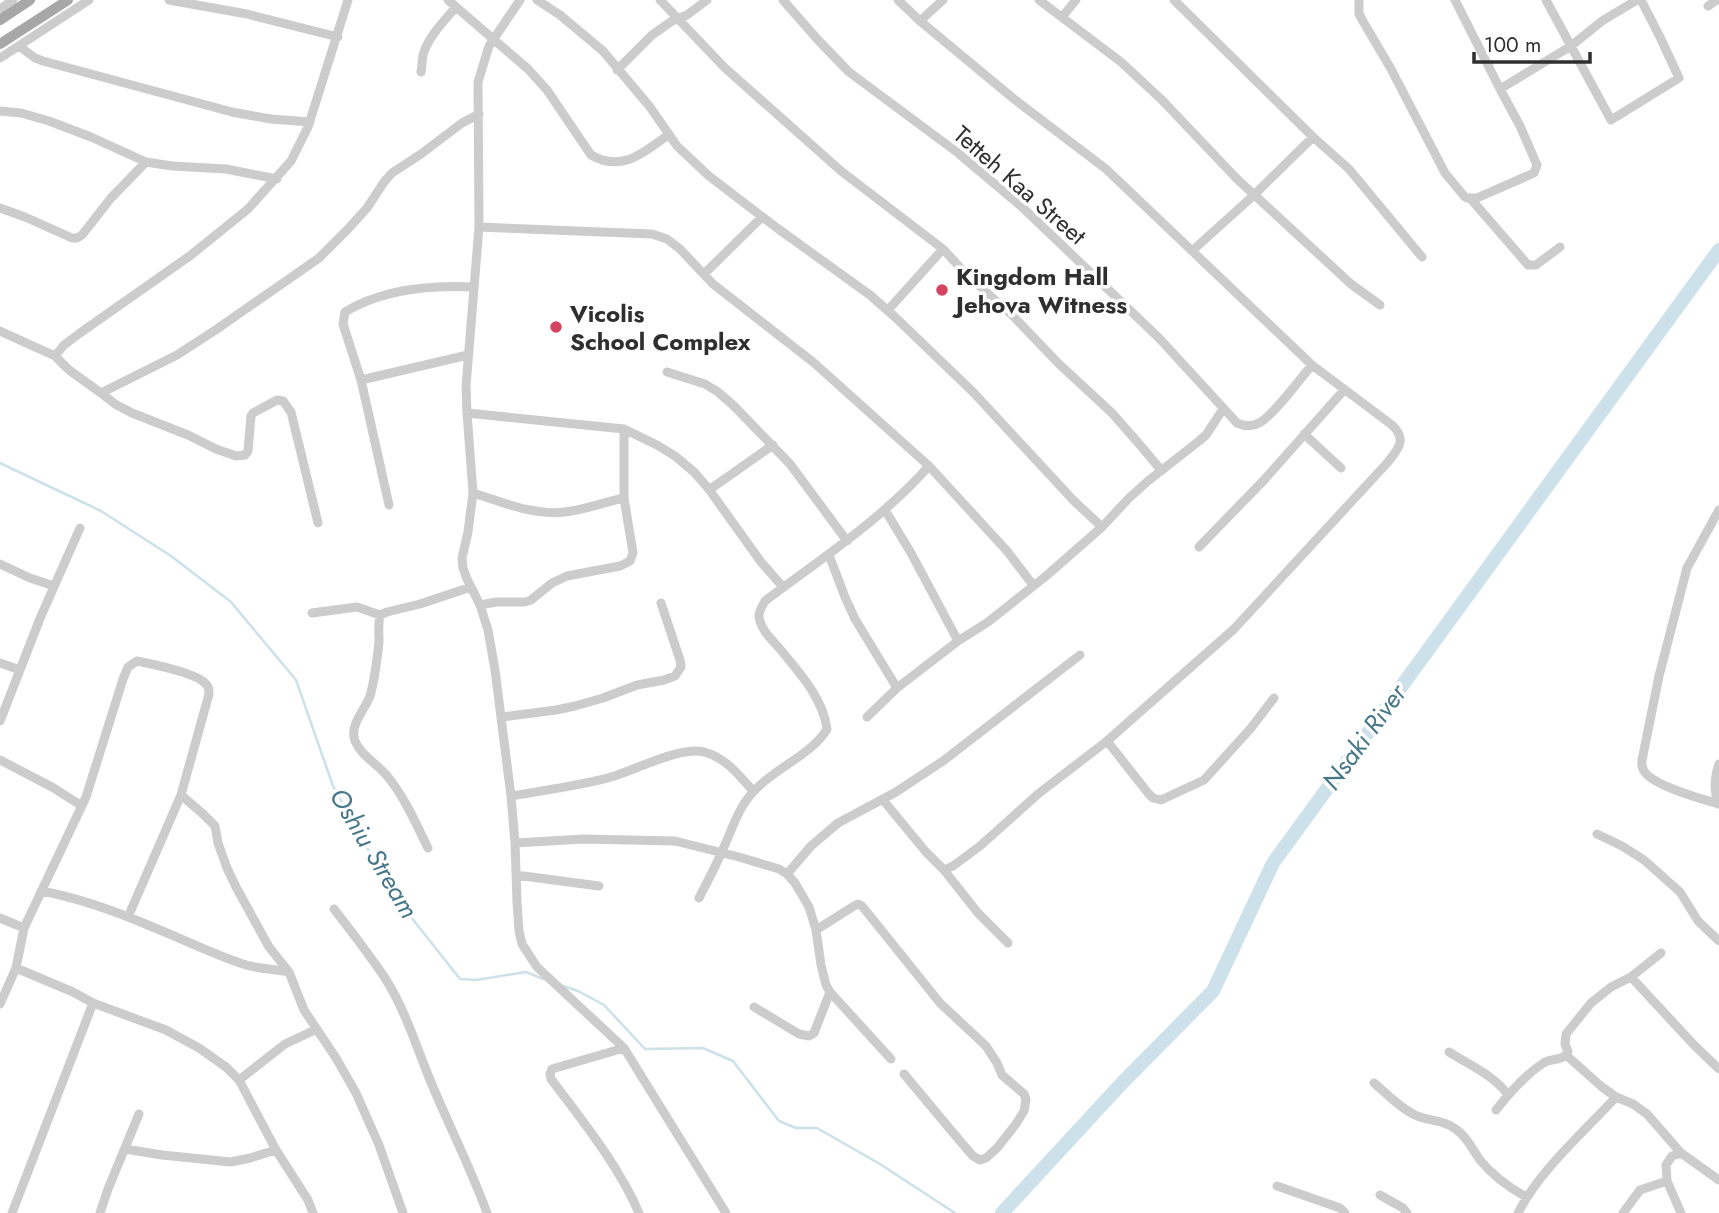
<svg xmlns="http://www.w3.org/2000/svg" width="1719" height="1213" font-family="Jost,sans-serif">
<rect width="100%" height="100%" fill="#fff"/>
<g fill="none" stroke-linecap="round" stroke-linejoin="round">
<path stroke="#cce1e9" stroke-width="2.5" d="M0,463l101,48 70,45 60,46 65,78 37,106 59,107 68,86 16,1 50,-8 17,7
M563,986l15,5 26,14 41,44 58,-1 30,13 46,60 17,7h21l63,36 75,49"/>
<path stroke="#cce1e9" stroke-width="14" d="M1002,1213l120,-130 91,-92 60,-128 446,-613"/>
<path stroke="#ccc" stroke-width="9" d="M169,0l78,14 91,23
M448,0l80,69 19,21 44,65c31,18 53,-3 77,-20
M520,0l-31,46 -11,36 1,145 -13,159 1,27 6,80 -5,39 -6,26 1,10 4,11 13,26 8,25 7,40 16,126 4,47 2,59 2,29 3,13 15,23 87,81 102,165
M537,0l23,15 43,36 47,56 27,39 32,30 68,52 93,67 25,22 79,76 100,108 28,26
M660,0l65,68 116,103 102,78 23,25 48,43 44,46 54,50 28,32 21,25
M783,0l35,40 31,32 109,81 64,54 137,131 78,85c7,3 15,4 22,0 15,-8 40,-43 53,-58
M898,0l22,21 94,78 92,70 206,196 80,60c15,14 7,23 -4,37l-154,167 -127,112 -69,53 -58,52 -27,20 -9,4
M1039,0l82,62 41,38 75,79 114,105 29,21
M1174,0l139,137 36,32 73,88
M1359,0v14l5,9 27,46 54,104 19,23 3,2h10l57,-25 3,-8 -17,-39 -20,-37 -45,-89
M1546,0l65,120 68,-42 -19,-41 -19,-37
M1708,6l9,-6
M0,9l13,-9
M1062,17l14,-17
M920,21l23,-21
M19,46l16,12 8,3 189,51 39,7 39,3
M0,58l89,-58
M617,70l35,-35 20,-14 15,-6 20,-15
M421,72c1,-5 1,-12 2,-17 5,-18 21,-34 33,-48
M1500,89l71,-43 31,-25 35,-21
M0,111l21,2 28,8 42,16 55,25 26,4 54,3 51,10
M1470,198l58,67h8l24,-18
M0,208l25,9 47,21h5l5,-3 29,-37 35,-36
M479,227l173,7 15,5 13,10 33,35 100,78 116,104 78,85 26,34
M1192,251l62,-56 59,-58
M704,274l58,-57
M888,310l55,-61
M0,331l55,25 14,14 32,23 76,-38 40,-26 102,-71 28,-28 20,-22 17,-26 8,-9 29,-19 41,-31 17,-9
M55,356l9,-11 16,-12 111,-78 57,-46 43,-48 17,-34 40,-127
M667,372l38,12 13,8 16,14 56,58 57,77
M361,380l107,-25
M101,393l14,11 17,9 56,22 28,14 20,7 9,-1 3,-4 3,-35 2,-3 24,-13 6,1 8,11 27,111
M467,413l157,16 33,16 18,11 19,16 14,16 53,74 22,25
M1304,434l37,34
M709,490l64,-45
M473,493c29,9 61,23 92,19 20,-2 39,-10 59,-14
M389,505l-28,-125 -18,-56 2,-12c38,-23 85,-27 128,-25
M885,510l26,43 47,88
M1719,510l-32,58 -28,108 -17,84c0,4 -1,7 2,11 9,15 58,28 75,33
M1199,547l65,-67 80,-90
M829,555l16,42 10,22 42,69
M0,564l30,14 24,8
M480,605l16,-3h29l6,-2 21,-17 15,-7 53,-10 10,-5 3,-8 -9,-55v-69
M312,613l45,-6 23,8 7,-3 33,-8 51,-17
M380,615c-2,9 -1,18 -1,27 -2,18 -4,37 -9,54 -5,14 -21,29 -15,45 7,16 23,23 33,36 17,21 28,47 40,71
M0,663l20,7
M502,717l54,-7 19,-4 28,-8 34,-13 27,-5 11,-4 6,-9 -1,-7 -19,-57
M867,717l30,-29 61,-47 30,-19 58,-46 56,-49 27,-29 19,-17 51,-40 7,-6 17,-26
M0,721l41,-105 39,-88
M1107,741l41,52 5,5 8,2 43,-20 47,-52 23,-30
M0,760l52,27 30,19
M181,795l22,19 12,12 3,17 9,25 9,19 33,60 20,25 15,38 32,48 20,35 23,52 24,68
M511,796c34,-6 68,-10 100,-19 24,-7 70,-31 93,-25 21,5 35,23 49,39
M883,800l43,52 18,18 34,43 30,30
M1718,804c-4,-15 -4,-25 1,-40
M1597,834l25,12 22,14 36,32 18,29 21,20
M515,843l69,-4 91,2 64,16 40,12 8,5 8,9 14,24 7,23 5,35 5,20 4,7 61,67
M787,874l24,-28 27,-23 58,-31 47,-31 137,-106
M516,875l83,11
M41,891c39,7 77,21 114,37 30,12 59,27 91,37 14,4 28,4 43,7
M699,898c8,-16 17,-32 24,-49 9,-19 15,-41 30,-57 20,-23 60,-38 74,-63 -4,-31 -28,-57 -47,-80 -8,-9 -20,-20 -21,-33 0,-5 3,-10 6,-15 57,-43 116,-81 164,-135
M334,909c17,22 35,45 51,69 19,30 30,64 43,97 19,47 42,91 59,138
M0,918l24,10
M816,930l38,-24 4,-2 4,2 78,97 46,43 11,17 5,12 22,19 2,5 -2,12 -8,13 -19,24 -11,10 -6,2 -7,-4 -13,-15 -56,-67
M16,968l57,24 20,11 73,27 33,18 27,19 13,13 37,70 32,50 5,13
M1631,977l63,68 25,24
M0,1004l16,-36 8,-40 62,-131 37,-118 5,-12 9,-6c15,3 60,12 69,23 3,3 3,6 3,10l-28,101 -53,122
M754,1007l45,27 10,2 5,-3 16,-41
M624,1048l-72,21 -2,5 1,5c31,41 68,87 88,134
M1449,1052c20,13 45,23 59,43
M1566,1055l36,32 14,10 17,7 14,10 34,39 38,27
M239,1080l46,-36 32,-15
M1374,1083c13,11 27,26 43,33 13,5 28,4 40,14 11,8 15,19 23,30 12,15 30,28 46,37
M1496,1110c14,-18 30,-36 49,-48 8,-4 14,-1 21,-7l2,-4 -3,-7 1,-10 25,-31 20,-16 20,-10 30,-24
M125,1149l37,6 69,7 19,-4 26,-8
M1667,1181l14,32
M1277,1186l63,22 5,5
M1380,1195l23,13 4,5
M12,1213l81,-210
M100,1213l8,-24 31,-75
M1518,1213c21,-42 66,-81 98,-116
M1623,1213l17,-23 27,-9 -1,-16 6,-9 9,-3"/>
<path stroke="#a7a7a7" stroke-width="10" d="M0,20l30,-20
M0,44l68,-44"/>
</g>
<g fill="#d4435f" stroke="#fff" stroke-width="2.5">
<circle cx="942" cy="290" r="7"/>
<circle cx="556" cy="327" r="7"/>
</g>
<g text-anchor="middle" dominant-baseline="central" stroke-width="7" stroke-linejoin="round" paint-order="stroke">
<g font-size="24" fill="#2f2f2f" stroke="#fff">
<text transform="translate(1020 185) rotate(41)">Tetteh Kaa Street</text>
</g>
<g font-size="24" font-weight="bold" fill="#2f2f2f" stroke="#fff" text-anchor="start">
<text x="956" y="276">Kingdom Hall<tspan x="956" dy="28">Jehova Witness</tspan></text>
<text x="570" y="313">Vicolis<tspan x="570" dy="28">School Complex</tspan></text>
</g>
<g font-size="26" font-style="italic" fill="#457789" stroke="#fff">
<text transform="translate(1364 737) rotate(-54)">Nsaki River</text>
<text transform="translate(374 853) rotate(59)">Oshiu Stream</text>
</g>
</g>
<path d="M1474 52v10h116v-10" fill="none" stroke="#2f2f2f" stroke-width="3.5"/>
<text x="1484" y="52" font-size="21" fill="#2f2f2f" stroke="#ffffff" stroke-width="5" paint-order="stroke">100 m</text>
</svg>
